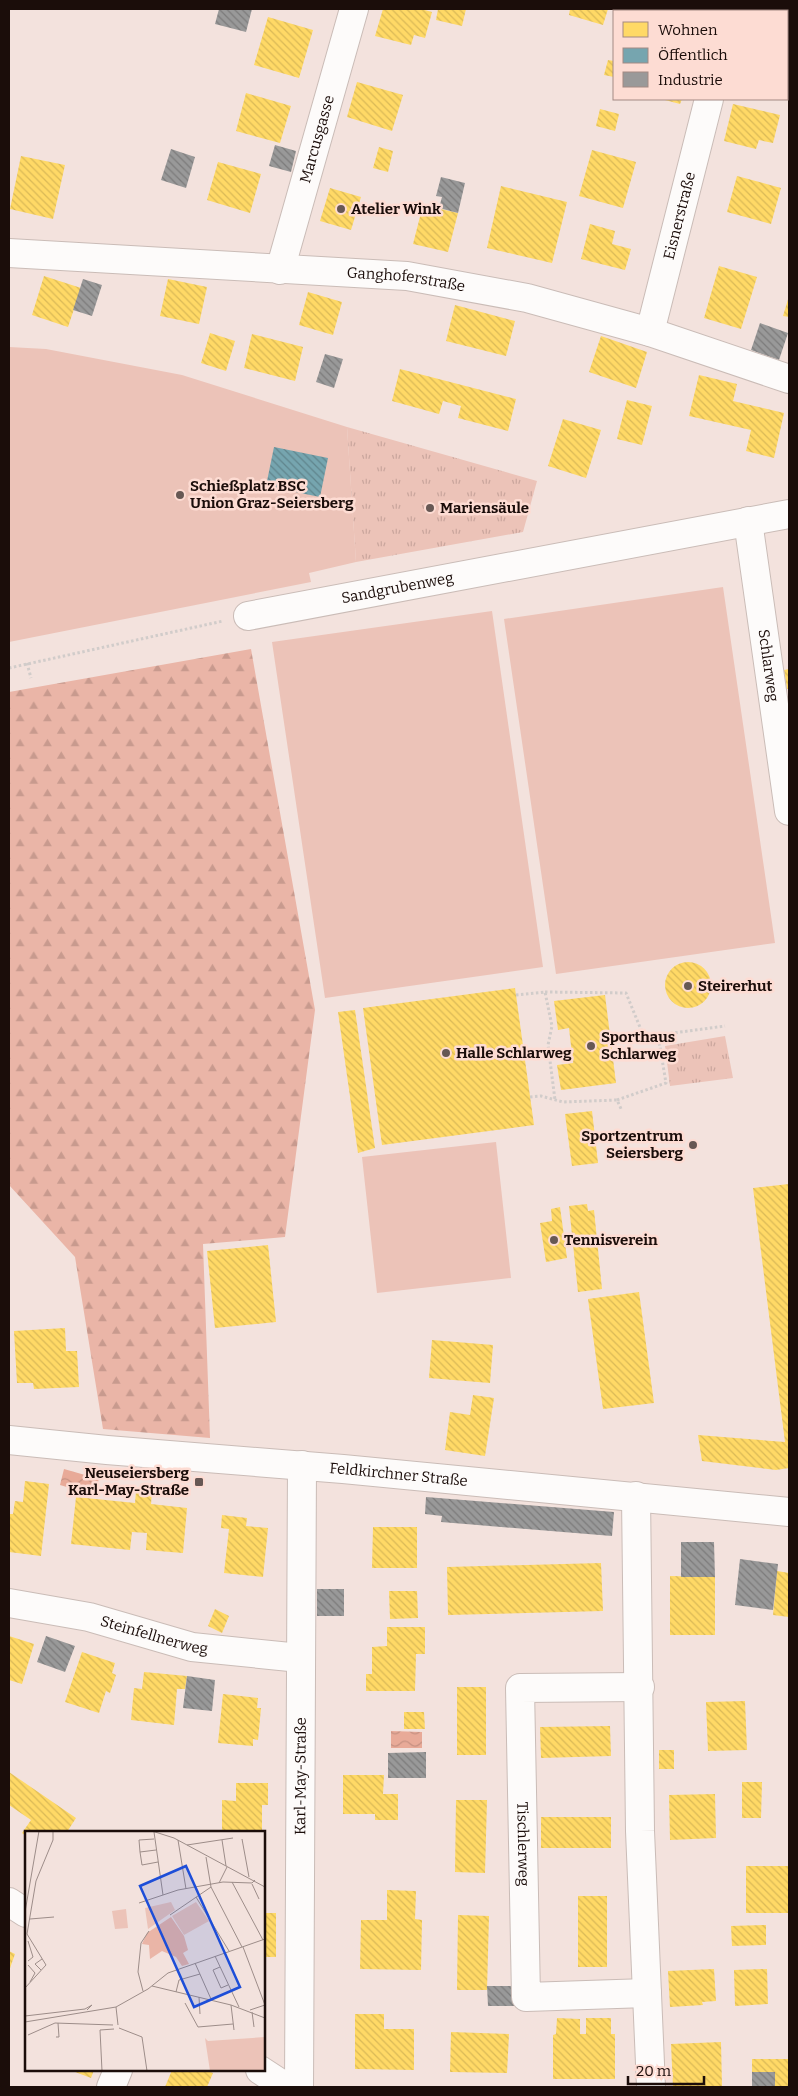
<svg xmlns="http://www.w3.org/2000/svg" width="798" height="2096" font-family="Bitter,serif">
<defs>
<pattern id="grass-tufts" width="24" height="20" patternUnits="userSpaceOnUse" patternTransform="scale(1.25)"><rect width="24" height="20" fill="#ecc3b8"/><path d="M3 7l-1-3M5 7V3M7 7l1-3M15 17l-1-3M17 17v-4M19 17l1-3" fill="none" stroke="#caa69d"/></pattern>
<pattern id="forest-firs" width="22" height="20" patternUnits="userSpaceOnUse" patternTransform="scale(1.25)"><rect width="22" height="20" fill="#eab5a7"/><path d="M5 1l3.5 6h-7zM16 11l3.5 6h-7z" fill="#c89a8e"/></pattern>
<pattern id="water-waves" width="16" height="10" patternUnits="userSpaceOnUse" patternTransform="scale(1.25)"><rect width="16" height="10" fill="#e8aa98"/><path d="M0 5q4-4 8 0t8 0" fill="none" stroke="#c69182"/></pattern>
<pattern id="homes-back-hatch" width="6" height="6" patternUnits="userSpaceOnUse" patternTransform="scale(1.25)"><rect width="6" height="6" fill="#ffd966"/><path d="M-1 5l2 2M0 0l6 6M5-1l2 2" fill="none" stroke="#dab957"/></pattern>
<pattern id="public-back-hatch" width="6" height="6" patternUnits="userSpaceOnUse" patternTransform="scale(1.25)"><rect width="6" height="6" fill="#76a5af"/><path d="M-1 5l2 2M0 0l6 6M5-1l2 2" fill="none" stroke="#60858d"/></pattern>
<pattern id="industry-back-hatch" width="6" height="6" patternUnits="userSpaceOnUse" patternTransform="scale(1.25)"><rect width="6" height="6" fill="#999"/><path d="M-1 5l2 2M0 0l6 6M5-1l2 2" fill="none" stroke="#7c7b7b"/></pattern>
</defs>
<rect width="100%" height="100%" fill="#f3e2dd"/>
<path fill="url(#grass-tufts)" d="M347,427l190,54 -14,51 -167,30z
M725,1036l8,42 -63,8 -5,-40z"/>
<path fill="url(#forest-firs)" d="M251,649l64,361 -30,227 -82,7 7,194 -107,-9 -28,-172 -66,-72v-493z"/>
<path fill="#ecc3b8" d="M9,347l37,2 136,26 165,52 9,135 -47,11 2,9 -302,60z
M723,587l52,356 -219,31 -52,-355z
M492,611l51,356 -218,31 -53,-356z
M496,1142l15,136 -134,15 -15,-136z"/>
<path fill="url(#water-waves)" d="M64,1469l35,10 -5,16 -34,-10z
M391,1731l31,1v16h-31z"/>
<path fill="url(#homes-back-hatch)" d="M383,9h38l11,3 -7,26 -11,-3 -3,10 -36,-9z
M438,9h28l-4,17 -26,-6z
M570,9h38l-5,16 -34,-10z
M689,9h16l-1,2h-15z
M268,17l45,13 -14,48 -45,-13z
M608,60l6,1v16l-10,-2z
M357,82l46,13 -11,36 -45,-14z
M246,93l45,13 -11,37 -44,-12z
M661,99h21l-2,5z
M733,104l47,11 -7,28 -14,-3 -3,9 -32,-8z
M600,109l19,5 -4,17 -19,-5z
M379,147l14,4 -5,21 -15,-4z
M592,150l44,12 -13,46 -44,-12z
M21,156l44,9 -12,54 -43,-10z
M218,162l43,12 -11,39 -43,-13z
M737,176l44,12 -10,36 -44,-12z
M501,186l66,16 -15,61 -65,-15z
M330,188l31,9 -10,33 -31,-9z
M423,205l35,8 -10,39 -35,-8z
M590,224l25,7 -3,13 19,5 -6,21 -44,-11z
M719,266l38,11 -16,52 -37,-11z
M44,276l37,12 -13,39 -36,-12z
M168,279l39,8 -8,37 -39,-8z
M308,292l34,10 -9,33 -34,-10z
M789,296v21l-6,-1z
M455,305l60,16 -9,35 -60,-15z
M210,333l25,8 -9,30 -25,-8z
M252,334l51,13 -8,34 -51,-13z
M601,336l46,16 -11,36 -47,-16z
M400,369l116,30 -8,32 -50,-13 3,-12 -18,-5 -4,13 -47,-13z
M699,375l38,9 -4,17 51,12 -10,45 -28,-7 5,-21 -62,-14z
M627,400l25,6 -10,39 -25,-6z
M563,419l38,11 -15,48 -38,-12z
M789,669v20h-2l-3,-19z
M665 985a23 23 0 1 1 46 0a23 23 0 1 1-46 0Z
M515,988l19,137 -152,20 -19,-137z
M605,995l11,88 -55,7 -4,-25 16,-2 -4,-35 -11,2 -4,-29z
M355,1010l20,138 -17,5 -20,-141z
M592,1111l6,52 -26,3 -7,-52z
M789,1184v284l-13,2 -74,-9 -4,-26 87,7 -32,-254z
M587,1204l1,7 6,-1 8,79 -24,3 -9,-86z
M560,1207l7,51 -21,4 -6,-39 12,-2 -1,-12z
M268,1245l8,77 -61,6 -8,-77z
M639,1292l15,111 -51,6 -15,-110z
M65,1328l1,23h11l2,36 -45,2 -1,-6h-16l-3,-52z
M432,1340l61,5 -3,38 -61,-5z
M473,1395l21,3 -9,58 -40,-6 5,-38 20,3z
M25,1481l24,3 -8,72 -32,-4v-38h4l2,-13 8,1z
M136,1491l16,1 -1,12 36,4 -4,45 -37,-3 1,-17 -15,-1 -2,18 -59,-6 5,-47 59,6z
M222,1515l25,3 -1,8 22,2 -5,49 -39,-4 5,-44 -8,-1z
M373,1527h44v41h-45z
M601,1563l2,48 -155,4 -1,-48z
M777,1571l12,2v44l-16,-2z
M670,1576l45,1v58h-45z
M389,1591h28l1,27 -28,1z
M215,1609l14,7 -7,17 -14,-7z
M387,1627h38v27h-9l-1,37h-49v-17h6v-27l15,-1z
M9,1636l25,8 -12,40 -13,-4z
M82,1652l33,11 -3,10 4,2 -6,18 -4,-2 -7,22 -34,-11z
M144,1672l43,4 -2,13h-8l-3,36 -43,-5 3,-32 8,1z
M457,1687h29v68h-29z
M223,1694l35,4 -1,10h4l-3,32 -5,-1v7l-35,-3z
M745,1701l2,49 -39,1 -2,-49z
M404,1712h20l1,17h-21z
M610,1726l1,30 -70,2 -1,-31z
M659,1750h15v19h-15z
M9,1772l67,46 -9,14h-41v4l-4,-3 9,-13 -22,-15z
M343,1775h41l-1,19h15v26h-23v-6h-32z
M742,1782h20l-1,36h-19z
M236,1783h32v22h-6v27h-40v-32l14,1z
M715,1794l1,44 -46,2 -1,-45z
M456,1800h31l-2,73 -30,-1z
M541,1817h70v31h-70z
M746,1866h43v47h-43z
M387,1890l29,1 -1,28 7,1 -1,50 -61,-1 1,-49h26z
M578,1896h29v71h-29z
M264,1913h12v44h-12z
M458,1915l31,1 -2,74h-30z
M766,1925v20l-34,1 -1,-20z
M9,1951l6,3 -6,17z
M714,1969l2,32 -14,1 1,3 -33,2 -2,-36z
M767,1969l1,35 -33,2 -1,-36z
M355,2014h29v15h30v41l-59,-1z
M557,2018l23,1v15h6v-16h25v16h4v45h-62v-44l3,-1z
M451,2032l58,2 -2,39 -57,-1z
M721,2042l1,45h-49l-2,-43z
M752,2059h37v28h-14v-15h-23z
M70,2070h24l-3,8z
M172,2070h33l8,3 -6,14h-42z"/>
<path fill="url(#public-back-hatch)" d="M274,447l54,11 -8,39 -54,-11z"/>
<path fill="url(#industry-back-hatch)" d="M219,9h33l-6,23 -31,-8z
M275,145l21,6 -5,21 -22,-6z
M171,149l24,8 -9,31 -25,-8z
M441,177l24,6 -7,30 -19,-5 3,-11 -6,-1z
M83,279l19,6 -10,31 -19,-6z
M760,323l28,10 -9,27 -28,-10z
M325,354l18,5 -9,29 -18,-6z
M426,1497l188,15 -2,24 -171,-14 1,-6 -17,-2z
M681,1542h33l1,35h-34z
M740,1559l38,5 -5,46 -38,-5z
M317,1589h27v27h-27z
M46,1636l29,10 -10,26 -28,-10z
M187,1676l28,4 -3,31 -29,-3z
M426,1752v26h-38v-25z
M487,1986h26l1,20h-26z
M752,2072h23v15h-23z"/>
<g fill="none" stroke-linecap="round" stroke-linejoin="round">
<defs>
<g id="minor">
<path d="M732,11v-2"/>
<path id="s1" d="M9,253l398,23 120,22 123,34 139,47"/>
<path id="s2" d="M280,270l74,-261"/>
<path id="s3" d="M650,332l59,-233"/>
<path id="s4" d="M748,521l41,290"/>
<path id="s5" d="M248,616l541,-102"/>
<path id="s6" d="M9,1440l98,10 236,19 446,43"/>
<path d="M636,1496l4,335 11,256"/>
<path id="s7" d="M9,1603l80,14 103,30 108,11"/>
<path id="s8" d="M640,1687l-120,1 6,309 121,-4"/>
<path d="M9,1902l17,11"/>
<path d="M260,2070l26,17"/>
<path d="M111,2087l7,-17"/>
<path id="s9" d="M299,2087l3,-622"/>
</g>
</defs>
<use href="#minor" stroke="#cabcb7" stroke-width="30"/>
<path stroke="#d1ccca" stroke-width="3" stroke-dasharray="2.5 2.5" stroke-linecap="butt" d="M27,663l4,15
M9,668l214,-47
M545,992l81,1 18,44 81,-11
M516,995l29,-3 7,34 -4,19 7,55
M530,1097l11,-1 22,6 54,-2 5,11
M617,1100l49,-17 -8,-48"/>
<use href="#minor" stroke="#fdfbfa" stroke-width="28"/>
</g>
<g fill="#675854" stroke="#fddcd3" stroke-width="2">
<circle cx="341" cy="209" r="5"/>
<circle cx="180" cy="495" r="5"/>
<circle cx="430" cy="508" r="5"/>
<circle cx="688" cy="986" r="5"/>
<circle cx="591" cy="1046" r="5"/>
<circle cx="446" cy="1053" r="5"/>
<circle cx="693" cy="1145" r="5"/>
<circle cx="554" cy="1240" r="5"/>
<rect x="194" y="1477" width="10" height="10" rx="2.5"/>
</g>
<g text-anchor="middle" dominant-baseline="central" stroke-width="5" stroke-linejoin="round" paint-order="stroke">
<g font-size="15" fill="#1b0d0a" stroke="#fddcd3">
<text stroke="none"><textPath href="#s2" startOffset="136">Marcusgasse</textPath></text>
<text stroke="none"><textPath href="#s3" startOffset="120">Eisnerstraße</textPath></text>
<text stroke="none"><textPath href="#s1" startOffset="398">Ganghoferstraße</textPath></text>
<text stroke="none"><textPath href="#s5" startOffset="152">Sandgrubenweg</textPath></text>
<text stroke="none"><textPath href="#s4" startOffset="146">Schlarweg</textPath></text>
<text stroke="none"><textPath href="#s6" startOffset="391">Feldkirchner Straße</textPath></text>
<text stroke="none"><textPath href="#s7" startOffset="149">Steinfellnerweg</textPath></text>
<text stroke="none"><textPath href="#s9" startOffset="311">Karl-May-Straße</textPath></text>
<text stroke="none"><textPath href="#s8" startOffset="276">Tischlerweg</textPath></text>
</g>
<g font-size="15" font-weight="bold" fill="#1b0d0a" stroke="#fddcd3" text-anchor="start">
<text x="351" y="209">Atelier Wink</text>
<text x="190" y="486">Schießplatz BSC<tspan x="190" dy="17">Union Graz-Seiersberg</tspan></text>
<text x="440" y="508">Mariensäule</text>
<text x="698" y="986">Steirerhut</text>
<text x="601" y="1037">Sporthaus<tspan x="601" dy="17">Schlarweg</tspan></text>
<text x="456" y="1053">Halle Schlarweg</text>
<text x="683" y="1136" text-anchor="end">Sportzentrum<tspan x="683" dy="17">Seiersberg</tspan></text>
<text x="564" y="1240">Tennisverein</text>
<text x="189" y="1473" text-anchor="end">Neuseiersberg<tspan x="189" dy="17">Karl-May-Straße</tspan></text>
</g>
</g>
<g transform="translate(25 1831)">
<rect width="240" height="240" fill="#f3e2dd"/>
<path d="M101,78l2,19 -13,1 -3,-18zM240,206v34h-55l-5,-33 3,3z" fill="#ecc3b8"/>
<path d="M146,86l13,19 4,14 -5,3 6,11 -7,2 -6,-9 -14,-6 -12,8 -1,-14 -7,-1 5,-11z" fill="#eab5a7"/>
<path d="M146,71l4,8 -27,19 -3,-21zM171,71l13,19 -25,14 -12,-19z" fill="#ecc3b8"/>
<path fill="none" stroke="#9d8d89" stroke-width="1" d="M127,0l22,7 91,49M129,1l9,63M217,8l7,38M153,9l8,49M197,9l4,26M162,14l46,-7M131,19l-16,2 2,13 16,-3M115,21l-1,-12 15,-1M207,51l31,58M194,52l8,-16M227,53l7,15M186,56l31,60M171,66l33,54M114,72l39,-13 45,-8 29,1 3,-3M0,81l14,-81M145,84l41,-28 -5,-30M5,88l24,-2M218,116l22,58 -15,5M190,125l24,51M3,130l5,-4 -5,-16M170,132l16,36M3,134l7,8 -5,9M195,136l-7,3 8,18 7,-3M16,139l-6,-6 7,-5M127,155l79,19 34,13M0,157l21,-23 -19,-31 9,-53 17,-41v-9M118,160l-5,-19 3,-29 8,-12M151,161l3,-12 21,-6M174,166l1,17M160,172l13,24 35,-3M206,174l3,25M91,176l32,-18 20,-16 97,-34M91,176l2,18M227,181l2,15M0,185l60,-7 7,-4 -5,5M0,191l91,-15M94,197l23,9 5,34M3,204l27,-12 58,2M31,206h3l-1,-14M77,240l-2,-41 14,-1"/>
<path fill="#1d4ed8" fill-opacity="0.15" stroke="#1d4ed8" stroke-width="2.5" d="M161,35l54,121 -46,20 -54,-121z"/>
<rect width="240" height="240" fill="none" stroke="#1b0d0a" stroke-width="2.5"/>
</g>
<rect width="798" height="2096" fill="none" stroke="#1b0d0a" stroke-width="20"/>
<rect x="613" y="10" width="175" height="90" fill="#fddcd3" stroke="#a38983"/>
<rect x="623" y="22" width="25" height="15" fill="#ffd966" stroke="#a38983"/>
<text x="658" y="35" font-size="15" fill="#1b0d0a">Wohnen</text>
<rect x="623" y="48" width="25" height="15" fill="#76a5af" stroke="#a38983"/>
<text x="658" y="60" font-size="15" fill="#1b0d0a">Öffentlich</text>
<rect x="623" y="72" width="25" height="15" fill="#999999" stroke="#a38983"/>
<text x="658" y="85" font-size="15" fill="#1b0d0a">Industrie</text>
<path d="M628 2076v8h76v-8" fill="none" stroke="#1b0d0a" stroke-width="2.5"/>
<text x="636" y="2076" font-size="15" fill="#1b0d0a" stroke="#fddcd3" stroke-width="4" paint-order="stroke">20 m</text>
</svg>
